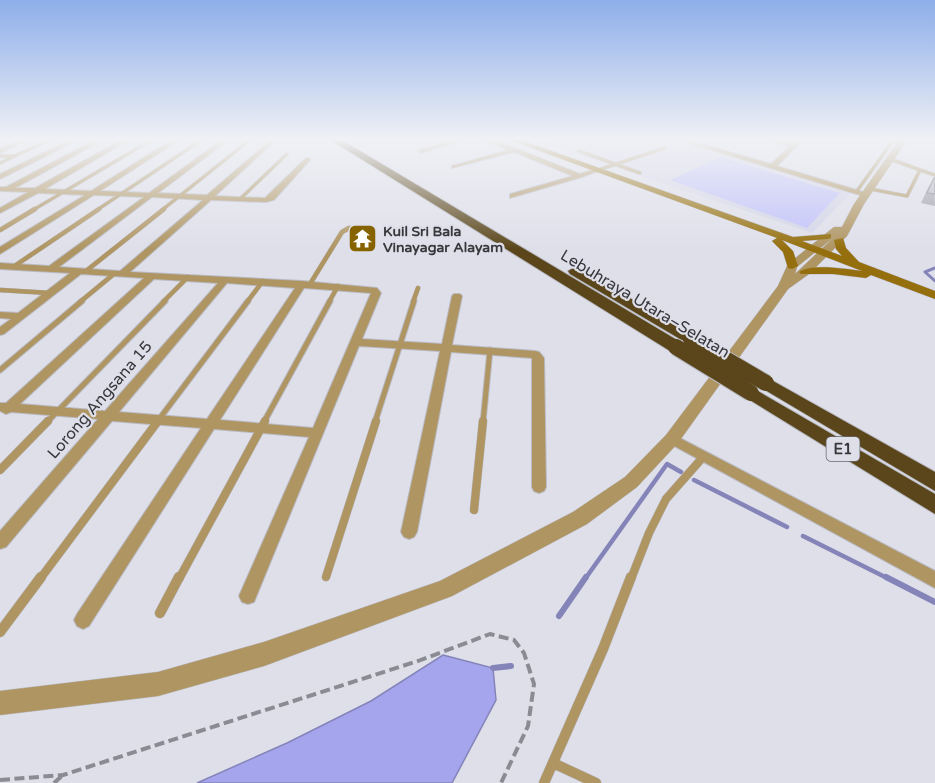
<svg xmlns="http://www.w3.org/2000/svg" width="935" height="783" font-family="'Varela Round',sans-serif">
<rect width="100%" height="100%" fill="#dedfe9"/>
<path fill="#d4d5e7" d="M556,139h114l181,54 -39,40 -270,-90z"/>
<path fill="#c0c1fa" d="M720,157l120,36 -33,35 -137,-48z"/>
<path fill="#a5a5ee" stroke="#8484b9" stroke-width="1.5" d="M443,655l50,13 3,32 -44,83h-255l90,-40 84,-42z"/>
<g fill="none" stroke-linecap="round" stroke-linejoin="round">
<path stroke="#8484b9" stroke-width="3" d="M935,268l-10,4 10,9"/>
<path stroke="#8484b9" stroke-width="4.5" d="M694,480l93,47
M803,536l86,43
M585,579l82,-115 14,8"/>
<path stroke="#8484b9" stroke-width="6" d="M886,577l49,25
M559,616l27,-39
M493,668l18,-2"/>
<defs>
<path id="service-far4" d="M579,151l61,22
M0,156h14
M0,163l51,-24
M920,170l15,5
M595,171l70,-23
M870,189l37,7 13,-26 -30,-11
M857,191l35,-49
M240,199l47,-45
M33,210l120,-71
M97,210l106,-71
M162,210l89,-71"/>
<path id="service-far3" d="M0,230l35,-21
M13,267l86,-58
M86,271l78,-62
M310,284l32,-52 7,-4 23,1
M0,290l50,3
M80,302l35,-29
M163,302l25,-25
M247,302l16,-21
M329,302l9,-16
M413,302l5,-14"/>
<path id="service-far2" d="M0,370l82,-69
M47,422l118,-121
M157,422l91,-121
M264,422l66,-121
M375,422l39,-121
M483,422l7,-72"/>
<path id="service-far1" d="M0,470l48,-49
M474,510l9,-89
M326,577l50,-156
M40,579l118,-158
M179,579l86,-158
M631,579l18,-46 17,-34 38,-43"/>
<path id="service" d="M160,613l19,-36
M0,632l41,-55
M553,763l43,20
M544,783l59,-134 28,-72"/>
<path id="minor" d="M21,139h8l-29,14v-4z
M72,139h8l-80,40v-5z
M97,139h8l-90,49h20l88,-49h8l-86,50 46,2 82,-52h8l-81,52 49,2 74,-54h7l-72,54 49,2 65,-56h5l-62,57 50,2 41,-40h4v2l-36,40 -8,2 -55,-2 -81,72 172,9 75,7 4,5 -19,46 80,5 10,-48 2,-2h6l2,2 -10,49 83,6 4,1 5,6 2,129 -2,4 -5,2 -5,-2 -2,-4v-129l-81,-6 -34,180 -3,5 -5,2 -5,-2 -3,-5 39,-181 -81,-5 -105,256 -6,2 -6,-2 -3,-6 70,-159 -95,-8 -125,197 -6,3 -6,-3 -3,-6 3,-6 124,-186 -89,-7 -106,126 -6,2v-18l98,-112 -87,-7 -5,2 -6,-3v-8h6l138,-125 -63,-4 -77,60 -4,1v-8l11,-8 -11,-1v-6l18,1 52,-40 -70,-4v-6l49,3 95,-69 -50,-2 -94,59v-7l85,-52 -47,-2 -38,20v-5l28,-16 -28,-1v-4h6zM152,197l51,3 -83,71 -61,-4zM154,279l64,4 -113,128 -85,-7zM227,283l68,5 -88,131 -88,-7zM304,288l67,5 -58,135 -93,-8z
M456,139h11l-46,14 -3,-2z
M483,139h9l88,35 15,-5 3,2 -16,6 -72,21v-4l63,-18 -59,-24 -62,16v-2l56,-16z
M675,139h10l86,25 19,-18 -26,-7h11l18,5 4,-5h7l-27,27 93,28 -7,2z
M877,139h14l12,4 -3,2z
M672,434l263,137v17l-268,-146 -2,-3 2,-3z"/>
<path id="tertiary" d="M900,139h8l-44,65 -17,32 -38,38 -21,15 -110,154 -41,44 -50,37 -135,72 -188,70 -106,30 -158,19v-24l158,-19 106,-30 176,-61 133,-69 52,-35 41,-42 112,-149 10,-22 46,-37h8l12,-23zM834,237l-39,37 2,-7z"/>
<path id="secondary" d="M507,139h11l275,98 38,-3v4l-4,1 -25,2 40,15 -6,-7 -2,-9 9,-2 3,10 13,14 76,29v8l-64,-24 -5,3 -33,-4h-32l-2,-2c12,-9 48,-3 63,-1l-80,-31 11,11 5,15 -6,3 -4,-1 -5,-16 -11,-11 5,-3z"/>
<path id="motorway" d="M329,139h11l342,204 2,4 -2,4h-12z
M575,267l122,69 2,3 -2,3h-12l-115,-68 -2,-3z
M766,377l169,95v19l-175,-104 -3,-4 3,-4z
M751,387l184,107v20l-190,-117 -3,-4 3,-4z"/>
</defs>
<use href="#service-far4" stroke="#b9bac3" stroke-width="4"/>
<use href="#service-far3" stroke="#b9bac3" stroke-width="5"/>
<use href="#service-far2" stroke="#b9bac3" stroke-width="7"/>
<use href="#service-far1" stroke="#b9bac3" stroke-width="9"/>
<use href="#service" stroke="#b9bac3" stroke-width="11"/>
<use href="#minor" stroke="#b9bac3" stroke-width="2"/>
<use href="#tertiary" stroke="#b9bac3" stroke-width="1"/>
<use href="#secondary" stroke="#b9bac3" stroke-width="1"/>
<use href="#motorway" stroke="#b9bac3" stroke-width="2"/>
<path stroke="#8b8c93" stroke-width="4" stroke-dasharray="10 4.5" stroke-linecap="butt" d="M0,780l63,-5 355,-114 72,-27 24,6 10,13 10,31 -6,42 -27,57
M54,783l9,-8"/>
<use href="#service-far4" stroke="#af9562" stroke-width="3"/>
<use href="#service-far3" stroke="#af9562" stroke-width="4.5"/>
<use href="#service-far2" stroke="#af9562" stroke-width="5"/>
<use href="#service-far1" stroke="#af9562" stroke-width="8"/>
<use href="#service" stroke="#af9562" stroke-width="10"/>
<use href="#minor" fill="#af9562" fill-rule="evenodd"/>
<use href="#tertiary" fill="#af9562" fill-rule="evenodd"/>
<use href="#secondary" fill="#956f0d" fill-rule="evenodd"/>
<use href="#motorway" fill="#5a461a" fill-rule="evenodd"/>
<defs>
<path id="motorway-bridge" d="M691,339l75,44
M676,347l75,46"/>
</defs>
<use href="#motorway-bridge" stroke="#b9bac3" stroke-width="18" stroke-linecap="butt"/>
<use href="#motorway-bridge" stroke="#5a461a" stroke-width="16"/>
</g>
<path fill="#9e9ea8" d="M934,178l1,28 -14,-3 7,-15z"/>
<path fill="#b8b8c3" stroke="#818188" stroke-width="1.5" d="M934,178h1v16l-8,-1z"/>
<linearGradient id="sky" x2="0" y2="1"><stop stop-color="#8daeea"/><stop offset="0.56" stop-color="#f0f1f5"/><stop offset="1" stop-color="#f0f1f5" stop-opacity="0"/></linearGradient>
<rect width="935" height="249" fill="url(#sky)"/>
<defs>
<symbol id="temple-square" viewBox="-11 -11 22 22"><rect x="-9" y="-9" width="18" height="18" rx="4" fill="#876300" stroke="#dedfe9"/><path d="M0-6L5-2H3V0L6.5 2.5H4V6H1.5V3h-3V6H-4V2.5H-6.5L-3 0V-2H-5Z" fill="#fff"/></symbol>
</defs>
<g fill-rule="evenodd">
<use href="#temple-square" x="346" y="222" width="33" height="33"/>
</g>
<g text-anchor="middle" dominant-baseline="central" stroke-width="4.5" stroke-linejoin="round" paint-order="stroke">
<g font-size="14" font-weight="bold" fill="#38383c" stroke="#dedfe9" text-anchor="start">
<text x="383" y="231">Kuil Sri Bala<tspan x="383" dy="16">Vinayagar Alayam</tspan></text>
</g>
<rect fill="#dedfe9" stroke="#6a6a70" stroke-width="1.5" x="826.5" y="437" width="33" height="24" rx="4.5"/>
<g font-size="15" font-weight="bold" fill="#38383c">
<text x="843" y="449">E1</text>
</g>
<g font-size="16" fill="#38383c" stroke="#dedfe9">
<text transform="translate(645 304) rotate(31)">Lebuhraya Utara–Selatan</text>
<text transform="translate(100 400) rotate(-49)">Lorong Angsana 15</text>
</g>
</g>
</svg>
